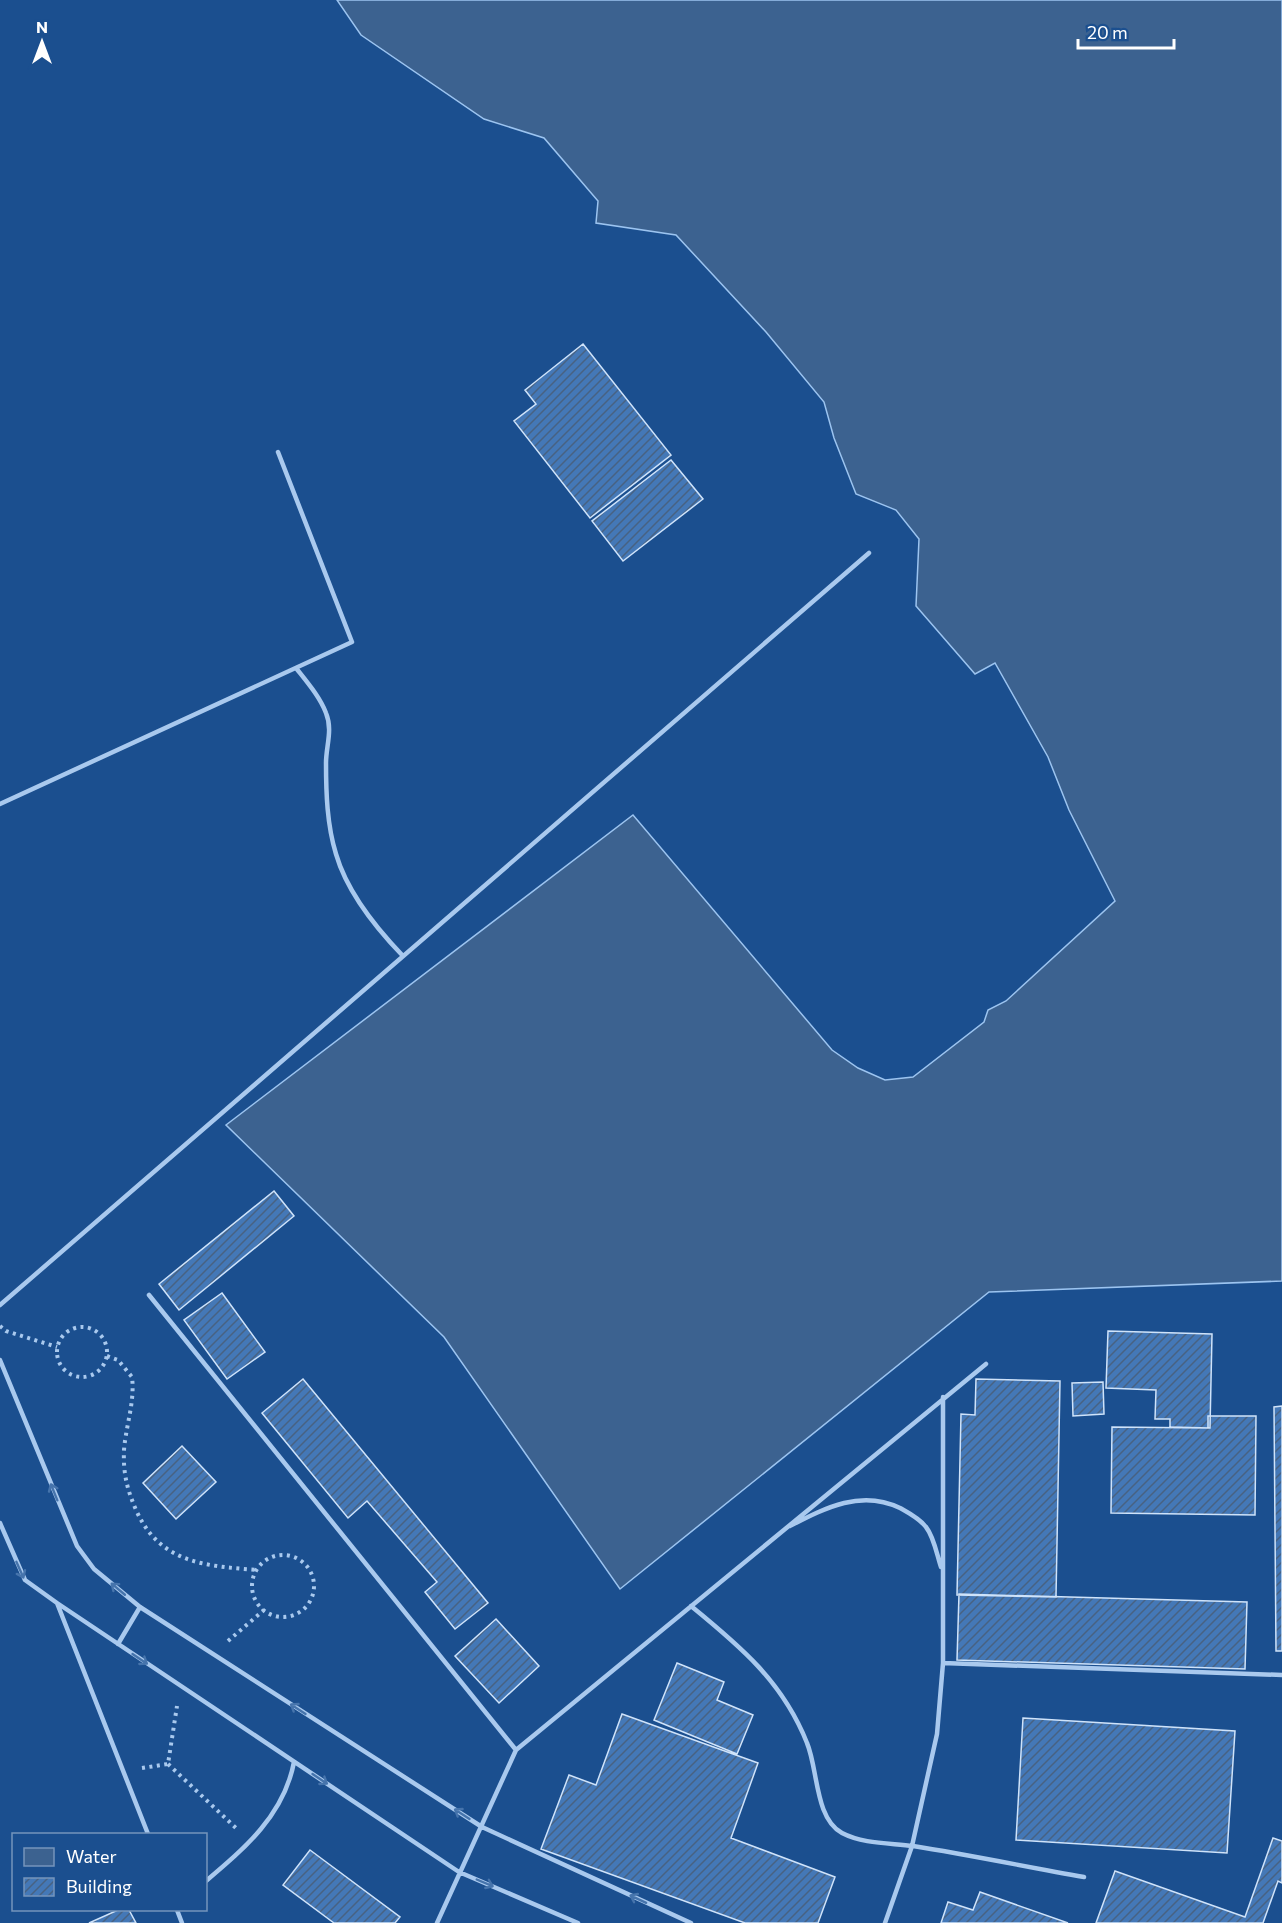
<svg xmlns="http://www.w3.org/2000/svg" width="1282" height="1923" font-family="Commissioner,sans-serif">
<defs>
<pattern id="building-hatch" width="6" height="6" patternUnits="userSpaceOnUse" patternTransform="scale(1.5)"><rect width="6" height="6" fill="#4478b7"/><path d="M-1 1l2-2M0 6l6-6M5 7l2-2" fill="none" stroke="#486282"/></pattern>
</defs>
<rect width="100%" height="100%" fill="#1b4f8f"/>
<path fill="#3c6290" stroke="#9cc4f0" stroke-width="1.5" d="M337,0h945v1281l-293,11 -369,297 -176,-252 -218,-212 407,-310 199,235 26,18 27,12 28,-3 71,-55 4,-12 18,-9 109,-100 -46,-91 -21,-53 -53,-94 -20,11 -59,-68 3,-67 -23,-29 -40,-16 -22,-56 -10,-36 -58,-70 -90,-97 -80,-12 2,-22 -54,-63 -60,-19 -123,-84z"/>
<path fill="url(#building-hatch)" stroke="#cfe3fa" stroke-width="1.5" d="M583,344l88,111 -81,63 -76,-97 22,-17 -11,-14z
M671,460l32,39 -80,62 -31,-40z
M274,1191l20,25 -115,94 -20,-26z
M222,1293l43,59 -38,27 -43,-59z
M1108,1331l104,3 -2,94 -40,-1v-8h-15l1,-29 -50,-2z
M303,1379l185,224 -33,26 -30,-37 12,-10 -70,-81 -19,17 -86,-105z
M976,1379l84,2 -4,216 -99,-2 4,-181 14,1z
M1103,1382l1,32 -31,2 -1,-33z
M1282,1406v245h-6l-2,-244z
M1208,1416h48l-1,99 -144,-2 1,-86 96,1z
M182,1446l34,36 -40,37 -33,-36z
M959,1594l288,8 -2,67 -288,-9z
M496,1619l43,47 -40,37 -44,-47z
M677,1663l47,19 -7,18 36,15 -16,39 -83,-34z
M622,1714l136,49 -27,75 104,39 -17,46h-73l-204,-74 28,-74 27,10z
M1023,1718l212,13 -8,122 -211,-13z
M1273,1838l9,3v42l-4,-2 -15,42h-167l19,-52 130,46z
M310,1850l90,67 -5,6h-61l-51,-38z
M980,1892l88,31h-127l7,-21 25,8z
M118,1910h11l7,13h-47z"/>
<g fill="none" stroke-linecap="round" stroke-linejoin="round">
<path stroke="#a9c9ee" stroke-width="4" stroke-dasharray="3 4.5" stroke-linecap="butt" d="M0,1326l6,5 51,16
M57 1352a25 25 0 1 1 50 0a25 25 0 1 1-50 0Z
M107,1356l11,4 14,17c3,25 -6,48 -8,73 -1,23 3,40 13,62 24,52 70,54 120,58
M252 1586a31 31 0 1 1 62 0a31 31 0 1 1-62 0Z
M228,1641l36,-31
M168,1764l69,65
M142,1768l26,-4 9,-58"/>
<path stroke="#a9c9ee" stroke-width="4.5" d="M296,668c11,14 24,29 30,45 7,17 0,33 0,50 0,30 1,62 10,91 11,38 40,74 67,102
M0,804l352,-162 -74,-190
M149,1295l367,455
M0,1305l869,-752
M0,1360l77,186 17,23 46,38 342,220 209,96
M0,1523l25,57 32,23 402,269 119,51
M790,1526c35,-18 71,-37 110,-18 9,5 20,11 26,19 8,10 11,28 15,40
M57,1603l91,231
M691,1606c49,40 92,76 116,137 11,26 8,76 35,90 21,11 48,10 71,13 57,9 114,21 171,31
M118,1644l22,-37
M943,1663l339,12
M206,1881c39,-33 78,-66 88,-119
M177,1910l5,13
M437,1923l79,-173 470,-386
M885,1923l27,-77 25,-112 6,-71v-266"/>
</g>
<defs><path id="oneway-shaft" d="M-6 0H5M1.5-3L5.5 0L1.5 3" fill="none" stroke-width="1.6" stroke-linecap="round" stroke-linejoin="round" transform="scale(1.5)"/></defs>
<g stroke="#4674ac">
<use href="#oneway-shaft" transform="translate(54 1492) rotate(-112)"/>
<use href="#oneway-shaft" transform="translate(20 1570) rotate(66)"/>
<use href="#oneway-shaft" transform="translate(118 1589) rotate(-140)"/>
<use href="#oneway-shaft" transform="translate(140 1659) rotate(34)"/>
<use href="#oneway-shaft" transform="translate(298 1709) rotate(-147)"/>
<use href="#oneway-shaft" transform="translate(320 1779) rotate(34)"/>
<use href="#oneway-shaft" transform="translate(462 1814) rotate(-147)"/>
<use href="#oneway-shaft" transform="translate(485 1883) rotate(23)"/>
<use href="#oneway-shaft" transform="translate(638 1899) rotate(-155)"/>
</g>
<rect x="12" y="1833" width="195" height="78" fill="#1b4f8f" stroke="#7695bc" stroke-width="1.5"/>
<rect x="24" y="1848" width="30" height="18" fill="#3c6290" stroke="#7695bc" stroke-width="1.5"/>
<text x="66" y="1863" font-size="18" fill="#ffffff">Water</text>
<rect x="24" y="1878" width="30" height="18" fill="url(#building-hatch)" stroke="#7695bc" stroke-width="1.5"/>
<text x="66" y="1893" font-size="18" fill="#ffffff">Building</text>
<g transform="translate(42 42)" stroke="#1b4f8f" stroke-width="4.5" paint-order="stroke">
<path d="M0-4.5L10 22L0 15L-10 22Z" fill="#ffffff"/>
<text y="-9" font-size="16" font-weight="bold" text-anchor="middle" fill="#ffffff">N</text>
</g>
<path d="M1078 39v9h96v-9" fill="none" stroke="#ffffff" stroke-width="3"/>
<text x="1087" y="39" font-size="18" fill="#ffffff" stroke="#1b4f8f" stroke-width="4.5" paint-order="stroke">20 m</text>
</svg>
